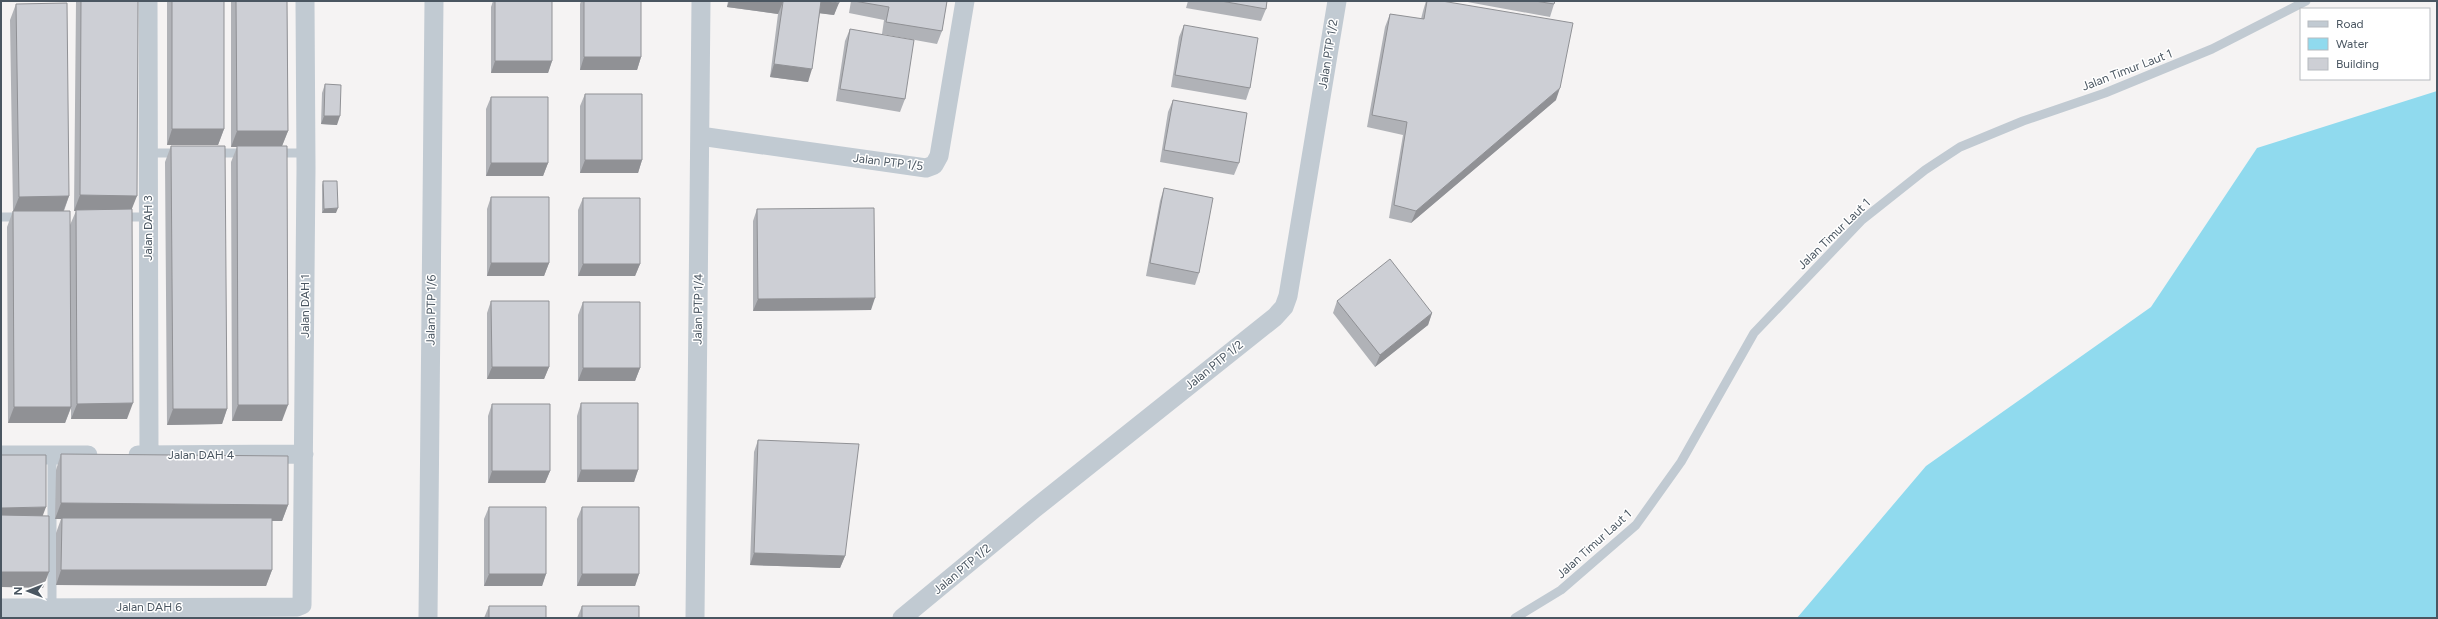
<svg xmlns="http://www.w3.org/2000/svg" width="2438" height="619" font-family="Figtree,sans-serif">
<rect width="100%" height="100%" fill="#f5f3f3"/>
<path fill="#90daee" d="M2437,91v527h-640l129,-152 225,-159 106,-159z"/>
<g fill="none" stroke-linecap="round" stroke-linejoin="round">
<path stroke="#c1cad2" stroke-width="9" d="M148,153h33
M213,153h34
M275,153h31
M1,217h21
M120,217h28
M52,455v152
M1515,618l46,-28 75,-65 45,-63 73,-129 108,-113 63,-50 35,-23 63,-26 82,-28 107,-44 94,-48"/>
<path stroke="#c1cad2" stroke-width="19" d="M148,1l1,454
M700,136l226,32 8,-3 5,-9 26,-155
M1,455h87
M138,455l166,-1
M1,608l296,-1 5,-2 4,-437 -1,-167
M428,618l6,-617
M695,618l6,-617
M902,618l132,-109 241,-192 9,-10 4,-11 49,-295"/>
</g>
<path fill="#b0b2b7" d="M76,1h62l-6,208 -5,210h-56v-11l-6,15h-57l-1,-196 6,-16 -3,-191 6,-16 53,192 -5,15 6,14 6,-14h-2z
M167,1h57v128l-6,16h-51z
M231,1h56l1,130 -6,15v275h-50l-1,-259 6,-15h-6z
M493,1h59v60l-4,12h-57v-66z
M581,1h60v56l-4,13h-57v-66z
M728,1h111l-5,14 -14,-2 -12,69 -38,-5 8,-63 -51,-7z
M851,1h96l-5,30 -5,13 -55,-10 2,-14 -35,-7z
M1188,1h79l-1,8 -5,12 -75,-13z
M1426,1h16l114,99 -145,123 -22,-5 14,-83 -36,-8 18,-100 5,-13 31,5 2,-8z
M1462,1h93l-5,16z
M1184,25l66,63 -4,12 -75,-13 8,-50z
M850,29l55,70 -5,13 -64,-11 9,-60z
M325,84l12,41 -16,-1 1,-31z
M585,94l57,66 -4,13h-58v-67z
M491,97l57,66 -5,13h-57v-67z
M1173,100l66,63 -5,12 -74,-13 8,-50z
M171,146l56,263 -5,15 -55,1 -2,-263z
M323,181l13,32h-14v-28z
M1164,188l35,85 -4,12 -49,-9 14,-75z
M491,197l58,66 -5,13h-57v-67z
M583,198l57,66 -5,12h-57v-66z
M757,209l114,101 -118,1v-90z
M491,301l58,66 -5,12h-57v-66z
M1337,301l95,12 -4,12 -53,42 -42,-54z
M583,302l57,66 -5,13h-57v-66z
M581,403l57,67 -4,12h-57v-66z
M492,404l58,67 -5,12h-57v-67z
M758,440l87,116 -5,12 -90,-3 4,-113z
M61,454l227,51 -6,16h-10v49l-6,16 -210,-1v-52l5,-14h-6l1,-49z
M489,507l57,67 -4,12h-58v-67z
M582,507l57,67 -4,12h-58v-67z
M489,606l57,12h-62z
M582,606l57,12h-62z"/>
<path fill="#909195" d="M729,1h49l5,1 -5,12 -51,-7z
M821,1l18,2 -5,12 -17,-2z
M584,57h57l-4,13h-57z
M495,61h57l-4,12h-57z
M774,64l38,5 -4,13 -38,-5z
M1560,88l-4,12 -145,123 5,-12z
M324,116h16l-3,9 -16,-1z
M172,129h52l-6,16h-51z
M237,131h51l-6,15 -51,1z
M585,160h57l-4,13h-58z
M491,163h57l-5,13h-57z
M80,195l57,1 -6,15 -55,-1v1h-2z
M69,196l-6,16h-50l6,-15z
M338,208l-2,5h-14l2,-4z
M491,263h58l-5,13h-57z
M583,264h57l-5,12h-57z
M875,298l-4,12 -118,1 5,-12z
M1432,313l-4,12 -53,42 5,-12z
M492,367h57l-5,12h-57z
M583,368h57l-5,13h-57z
M133,403l-6,16h-56l6,-15z
M238,405h50l-6,16h-50z
M14,407h57l-6,16h-57z
M173,409h54l-5,15 -55,1z
M581,470h57l-4,12h-57z
M492,471h58l-5,12h-57z
M61,503l227,2 -6,16 -220,-2v-1l-1,1h-6z
M46,507l-6,16h-39v-15z
M754,553l91,3 -5,12 -90,-3z
M61,570h211l-6,16 -210,-1z
M1,572h48l-6,16 -42,-1z
M489,574h57l-4,12h-58z
M582,574h57l-4,12h-58z"/>
<path fill="#cdcfd5" stroke="#909195" d="M81,1h57l-1,195 -57,-1z
M172,1h52v128h-52z
M236,1h51l1,130h-51z
M495,1h57v60h-57z
M584,1h57v56h-57z
M778,1h43l-9,68 -38,-5 9,-62z
M824,1h15v2z
M854,1h93l-5,30 -56,-9 3,-15z
M1221,1h46l-1,8z
M1427,1h15l131,22 -13,65 -144,123 -22,-6 13,-83 -35,-7 18,-101 34,5z
M1535,1h20l-1,3z
M67,3l2,193 -50,1 -3,-193z
M1184,25l74,13 -8,50 -75,-13z
M850,29l64,11 -9,59 -65,-10z
M325,84l16,1 -1,31h-16z
M585,94h57v66h-57z
M491,97h57v66h-57z
M1173,100l74,13 -8,50 -75,-13z
M171,146h54l2,263h-54z
M237,146h50l1,259h-50z
M323,181h14l1,27 -14,1z
M1164,188l49,10 -14,75 -49,-10z
M491,197h58v66h-58z
M583,198h57v66h-57z
M874,208l1,90 -117,1 -1,-90z
M132,209l1,194 -56,1 -1,-194z
M13,211h57l1,196h-57z
M1390,259l42,54 -52,42 -43,-54z
M491,301h58v66h-57z
M583,302h57v66h-57z
M581,403h57v67h-57z
M492,404h58v67h-58z
M758,440l101,4 -14,112 -91,-3z
M61,454l227,2v49l-227,-2z
M1,455h45v52l-45,1z
M489,507h57v67h-57z
M582,507h57v67h-57z
M1,515l48,1v56h-48z
M62,518h210v52h-211z
M489,606h57v12h-57z
M582,606h57v12h-57z"/>
<g text-anchor="middle" dominant-baseline="central" stroke-width="3" stroke-linejoin="round" paint-order="stroke">
<g font-size="12" fill="#4a5661" stroke="#fff">
<text transform="translate(1328 54) rotate(-81)">Jalan PTP 1/2</text>
<text transform="translate(2127 70) rotate(-21)">Jalan Timur Laut 1</text>
<text transform="translate(888 162) rotate(7)">Jalan PTP 1/5</text>
<text transform="translate(148 228) rotate(-90)">Jalan DAH 3</text>
<text transform="translate(1834 234) rotate(-44)">Jalan Timur Laut 1</text>
<text transform="translate(305 306) rotate(-90)">Jalan DAH 1</text>
<text transform="translate(698 309) rotate(-89)">Jalan PTP 1/4</text>
<text transform="translate(431 310) rotate(-89)">Jalan PTP 1/6</text>
<text transform="translate(1214 365) rotate(-39)">Jalan PTP 1/2</text>
<text x="201" y="455">Jalan DAH 4</text>
<text transform="translate(1594 544) rotate(-42)">Jalan Timur Laut 1</text>
<text transform="translate(962 569) rotate(-40)">Jalan PTP 1/2</text>
<text x="149" y="607">Jalan DAH 6</text>
</g>
</g>
<rect width="2438" height="619" fill="none" stroke="#4a5661" stroke-width="4"/>
<rect x="2300" y="8" width="130" height="72" fill="#ffffff" stroke="#b7bbc0"/>
<rect x="2308" y="21" width="20" height="6" fill="#c1cad2" stroke="#b7bbc0"/>
<text x="2336" y="28" font-size="12" fill="#4a5661">Road</text>
<rect x="2308" y="38" width="20" height="12" fill="#90daee" stroke="#b7bbc0"/>
<text x="2336" y="48" font-size="12" fill="#4a5661">Water</text>
<rect x="2308" y="58" width="20" height="12" fill="#cdcfd5" stroke="#b7bbc0"/>
<text x="2336" y="68" font-size="12" fill="#4a5661">Building</text>
<g transform="translate(28 591) rotate(270)" stroke="#ffffff" stroke-width="3" paint-order="stroke">
<path d="M0-3L7 15L0 10L-7 15Z" fill="#4a5661"/>
<text y="-6" font-size="11" font-weight="bold" text-anchor="middle" fill="#4a5661">N</text>
</g>
</svg>
